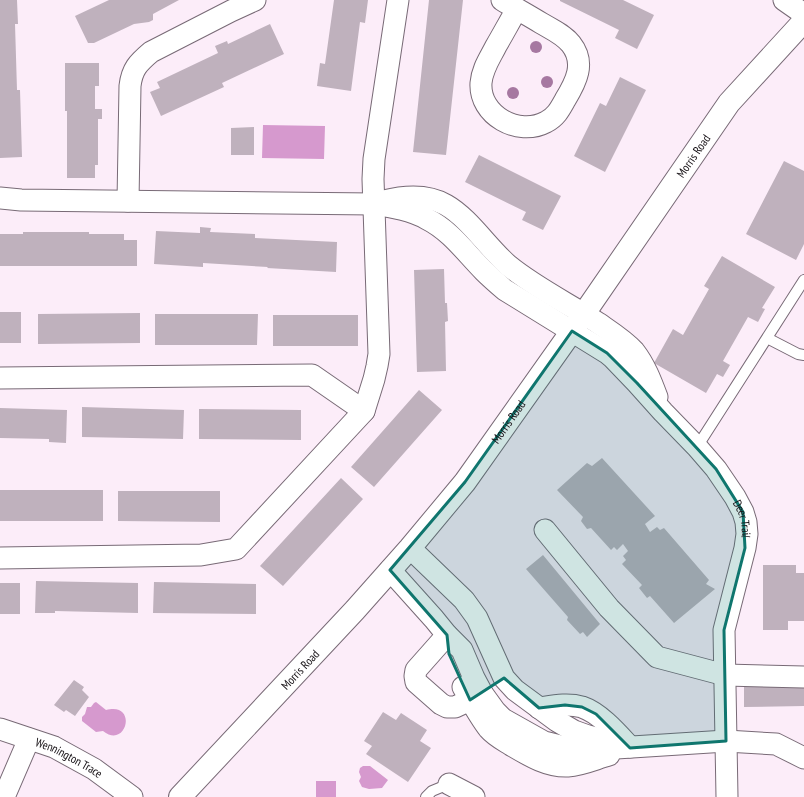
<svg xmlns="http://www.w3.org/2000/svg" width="804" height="797" font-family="'PT Sans Narrow',sans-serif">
<rect width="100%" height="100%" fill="#fcedf9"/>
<path fill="#d699ce" d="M263,125l62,1 -1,33 -62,-1z
M96,702l10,8c32,-9 21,40 -3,21l-7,1 -14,-11v-4l3,-3 2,-7h4l3,-4z
M363,766h7l18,14 -6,8 -13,1 -7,-2 -3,-6 2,-4 -2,-5 1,-4z
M316,781h20v16h-20z"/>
<path fill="#bfb1bd" d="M0,0h17l1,24h-3l2,66h3l2,67 -22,1z
M109,0h70l-26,14v6l-4,2 -15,2 -40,19h-6l-13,-27z
M334,0h34l-3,23 -5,-1 -9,69 -34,-5 3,-23 5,1z
M429,0h34l-17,155 -33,-3z
M560,0h63l31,15 -17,34 -22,-11 4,-8 -59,-29z
M270,24l14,30 -62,29 2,4 -63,29 -11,-24 10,-4 -3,-6 61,-29 -3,-7 12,-5 1,3z
M65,63h34v23h-4v23h7v10h-4v46h-3v13h-28v-67h-2z
M620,77l26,13 -41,82 -31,-16 26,-53 6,3z
M254,127v28h-23v-27z
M479,155l82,41 -18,34 -21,-10 4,-8 -61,-30z
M784,161l20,10v73l-8,16 -50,-26z
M200,227l11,1 -1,4 45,2v4l82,4 -1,30 -69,-4 1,-1 -65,-4v4l-49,-3 2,-33 44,2z
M23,232h66v2h35v6h13v26h-137v-32h23z
M722,256l53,31 -13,21 3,1 -7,13 -10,-5 -25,44 7,4 -7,12 -6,-3 -11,19 -52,-30 19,-34 10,6 26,-46 -5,-3z
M444,269l1,34h2l1,18 -3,1 1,49 -29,1 -3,-102z
M0,312h21v31h-21z
M140,313v30l-102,1v-30z
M155,314h103l-1,31h-102z
M273,315h85v31h-85z
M419,390l23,20 -68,77 -23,-20z
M82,407l102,3 -1,29 -101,-2z
M0,408l67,2 -1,33 -17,-1v-3l-49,-1z
M199,409l102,1v30l-102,-1z
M602,458l53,58 -10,8 5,8 7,-5 3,3 4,-2 45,52 -3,4 9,5 -41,34 -24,-27 -3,2 -8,-10 3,-3 -20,-21 4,-4 -3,-4 5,-5 -5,-7 -6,6 -3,-3 -3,3 -20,-22 -4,1 -6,-8 2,-4 -26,-27 30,-27 5,3z
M341,478l22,21 -80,87 -23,-20z
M0,490h103v31h-103z
M118,491h102v31l-102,-1z
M543,555l57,69 -13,13 -4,-5 -3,2 -13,-14 1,-3 -42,-48z
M763,565h33v8h8v48h-16v9h-25z
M36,581l102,2v30l-83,-2v2h-20z
M154,582l102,2v30l-103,-1z
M0,583h20v31h-20z
M74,680l10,7 -2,3 7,7 -14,19 -9,-6 -2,2 -10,-7z
M804,683v23l-60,1v-23z
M383,712l13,8 5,-7 26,17 -7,11 11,7 -23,34 -42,-28 6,-8 -8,-5z"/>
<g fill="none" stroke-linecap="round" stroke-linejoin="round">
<defs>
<path id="service" d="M767,338l31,16 6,1
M697,447l107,-167
M426,797l6,-6 17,-7"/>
<g id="minor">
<path d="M502,0c13,8 26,15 39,23 10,6 22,11 30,21 15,19 5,38 -6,56 -5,9 -9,17 -19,22 -28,15 -67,-7 -65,-39 1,-14 9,-25 15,-37 7,-12 14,-25 21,-37"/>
<path d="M784,0l20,14"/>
<path id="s1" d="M0,198l21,2 353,4c18,3 37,6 53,15 24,12 39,34 57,52 7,7 14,13 21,19l102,63 6,5 24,25 26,29 34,35 19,22 19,28 8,15 3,10 1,12 -2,14 -21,82 3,167"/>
<path d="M128,201l2,-115c2,-17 8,-23 21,-34l80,-41 24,-11"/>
<path d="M384,201c20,-5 43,-7 62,4 23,13 42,43 63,61 27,22 60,38 89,57 13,9 26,17 36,28 11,14 17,30 23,46"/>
<path d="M0,378l312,-3 52,36"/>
<path d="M545,530l64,78 48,49 68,18 79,2"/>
<path d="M410,548l54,52 13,18 27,60 11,12 42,31 17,10 14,5 23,6"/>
<path d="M0,558l201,-3 35,-6 128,-138 10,-32 3,-13 2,-12 -6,-175 1,-20 24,-159"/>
<path d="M390,570l44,49 13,16 15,15 12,28 8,15 13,18 8,8 41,23 20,5 21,3 141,-9 50,3 28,14"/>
<path d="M447,635l-31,35 -1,6 1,6 25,22 6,3h8l15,-7 12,-7"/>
<path d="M463,687c8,14 16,29 26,42 6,7 14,11 22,16 17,10 36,22 57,21 14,-1 27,-7 41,-11"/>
<path d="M539,708c14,-2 29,-5 43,-1 18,6 36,27 48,40"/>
<path id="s2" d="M0,729l54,18 40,22 38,28"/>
<path d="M449,784l25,13"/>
<path d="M4,797l25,-58"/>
</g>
<g id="tertiary">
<path id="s3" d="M180,797l175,-187 55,-62 55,-66 114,-161 150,-218 75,-82"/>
</g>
</defs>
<use href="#service" stroke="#786a76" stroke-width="12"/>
<use href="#minor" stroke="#786a76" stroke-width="23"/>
<use href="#tertiary" stroke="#786a76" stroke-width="24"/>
<use href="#service" stroke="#fff" stroke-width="10"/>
<use href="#minor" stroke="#fff" stroke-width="21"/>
<use href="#tertiary" stroke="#fff" stroke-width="22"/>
</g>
<g fill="#a678a1">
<circle cx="536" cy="47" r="6"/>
<circle cx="547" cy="82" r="6"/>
<circle cx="513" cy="93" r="6"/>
</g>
<path fill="#0f766e" fill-opacity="0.2" stroke="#0f766e" stroke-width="3" stroke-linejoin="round" d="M572,331l35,22 30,30 79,86 27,43 2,36 -21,82 2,111 -96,7 -34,-34 -14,-7 -17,-2 -26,3 -35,-30 -34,22 -21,-46 -2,-19 -57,-65 75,-88z"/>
<g text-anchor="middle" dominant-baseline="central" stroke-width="3.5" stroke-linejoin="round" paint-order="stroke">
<g font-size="12" fill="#181317" stroke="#fcedf9">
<text stroke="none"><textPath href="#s3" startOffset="823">Morris Road</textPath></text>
<text stroke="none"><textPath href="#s3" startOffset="499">Morris Road</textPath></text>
<text stroke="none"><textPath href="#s1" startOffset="872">Deer Trail</textPath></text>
<text stroke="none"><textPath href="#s3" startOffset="175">Morris Road</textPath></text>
<text stroke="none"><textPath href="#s2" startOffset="75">Wennington Trace</textPath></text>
</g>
</g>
</svg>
